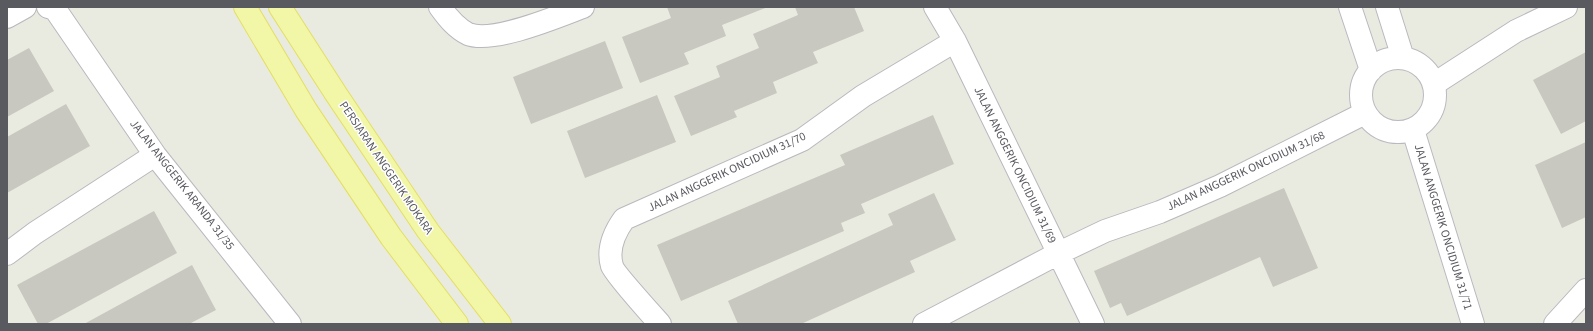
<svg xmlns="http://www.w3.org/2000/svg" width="1593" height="331" font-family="'Source Sans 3',sans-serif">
<rect width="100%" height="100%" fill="#eaebe0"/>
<path fill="#c8c7c0" d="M667,7h101l-46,18 4,11 -42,17 5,11 -49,19 -18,-46 49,-19z
M795,7h59l10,24 -51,21 5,11 -45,19 4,11 -43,18 3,6 -46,19 -17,-40 46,-19 -4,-11 43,-18 -6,-14 45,-19z
M605,41l18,47 -92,36 -18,-47z
M29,48l25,43 -47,26v-57z
M1586,52v69l-25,13 -28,-54z
M657,95l19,47 -91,36 -18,-47z
M66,104l24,42 -83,47v-56z
M933,115l21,49 -93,40 4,9 -24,10 3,8 -163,70 -24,-56 188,-80 -5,-10z
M1586,142v75l-24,11 -27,-63z
M1284,188l34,80 -45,19 -13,-30 -133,59 -6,-13 -11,5 -16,-37z
M934,193l22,47 -46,21 5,11 -114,52h-63l-10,-23 165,-76 -5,-11z
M154,211l23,42 -131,71h-8l-21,-39z
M192,265l24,45 -27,14h-105z"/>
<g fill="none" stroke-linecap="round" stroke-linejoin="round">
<defs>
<path id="street" d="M48,7l7,2 100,146 135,169
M440,7c8,11 16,21 28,27 25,10 91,-18 115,-27
M935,7l20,34 138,283
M7,17l18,-10
M1434,84l82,-53 50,-24
M7,254l28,-21 120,-78
M660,324c-8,-9 -46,-51 -48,-58 -5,-17 2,-33 12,-47l178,-79 61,-44 92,-55
M924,324l135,-71 46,-22 55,-19 60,-26 145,-73
M1555,324l31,-34"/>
<path id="secondary" d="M1350,7l21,63
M1387,7l16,51
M1361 95a37 37 0 1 1 74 0a37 37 0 1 1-74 0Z
M1413,130l60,194"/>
<path id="primary" d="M245,7l61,103 85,127 66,87
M280,7l56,87 92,137 72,93"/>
</defs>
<use href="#street" stroke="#b8b8be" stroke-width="24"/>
<use href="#secondary" stroke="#b9bac1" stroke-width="24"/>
<use href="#primary" stroke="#e4de60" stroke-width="24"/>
<use href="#street" stroke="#fff" stroke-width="22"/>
<use href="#secondary" stroke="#fff" stroke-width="22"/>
<use href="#primary" stroke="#f2f7a8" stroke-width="22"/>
</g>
<g text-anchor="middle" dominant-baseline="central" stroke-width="3" stroke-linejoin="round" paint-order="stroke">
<g font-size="12" fill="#595a60" stroke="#fff">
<text transform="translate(1015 165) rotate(64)">JALAN ANGGERIK ONCIDIUM 31/69</text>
<text transform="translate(386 168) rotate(56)">PERSIARAN ANGGERIK MOKARA</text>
<text transform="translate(1246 171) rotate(-25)">JALAN ANGGERIK ONCIDIUM 31/68</text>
<text transform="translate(727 172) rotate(-25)">JALAN ANGGERIK ONCIDIUM 31/70</text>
<text transform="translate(182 185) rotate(52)">JALAN ANGGERIK ARANDA 31/35</text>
<text transform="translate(1443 227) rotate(73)">JALAN ANGGERIK ONCIDIUM 31/71</text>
</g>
</g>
<rect width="1593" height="331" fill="none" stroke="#595a60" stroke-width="16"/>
</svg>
